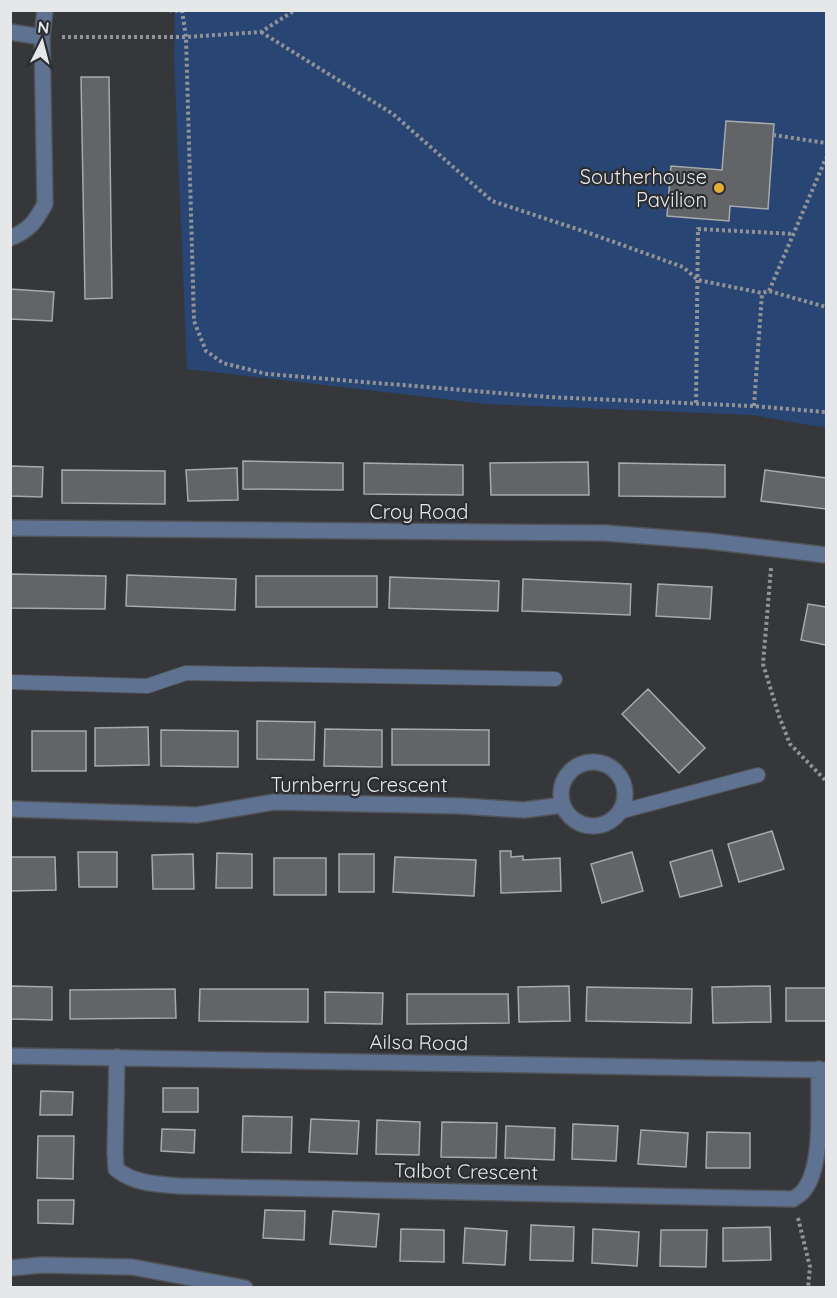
<svg xmlns="http://www.w3.org/2000/svg" width="837" height="1298" font-family="Quicksand,sans-serif">
<rect width="100%" height="100%" fill="#35373a"/>
<path fill="#294573" d="M175,11h651v417l-74,-13 -266,-11 -299,-35 -13,-311z"/>
<path fill="#626468" stroke="#a7a9ad" stroke-width="1.5" d="M81,77h28l3,221 -27,1z
M726,121l48,3 -6,85 -38,-3 -1,15 -62,-5 4,-50 51,4z
M10,289l44,3 -2,29 -42,-2z
M243,461l100,2v27l-100,-1z
M588,462l1,33h-98l-1,-32z
M364,463l99,2v30l-99,-1z
M619,463l106,2v32l-106,-1z
M10,466l33,1 -1,30 -32,-1z
M237,468l1,32 -50,1 -2,-31z
M62,470l103,1v33l-103,-1z
M765,470l61,8v31l-65,-8z
M10,574l96,2 -1,33 -95,-1z
M127,575l109,4 -1,31 -109,-4z
M256,576h121v31h-121z
M390,577l109,4 -1,30 -109,-3z
M523,579l108,5 -1,31 -108,-4z
M658,584l54,3 -2,32 -54,-3z
M808,604l18,3v38l-25,-5z
M648,689l57,59 -26,25 -57,-59z
M257,721l58,1 -1,38 -57,-1z
M148,727l1,38 -54,1v-38z
M325,729l57,1v37l-58,-1z
M392,729l97,1v35h-97z
M161,730l77,1v36l-77,-1z
M32,731h54v40h-54z
M772,831l12,38 -45,13 -11,-38z
M712,850l10,36 -42,11 -10,-35z
M500,851h11v6l12,-1v4l37,-2 1,33 -60,2z
M78,852h39v35h-38z
M632,852l11,39 -41,12 -11,-39z
M217,853l35,1v34h-36z
M193,854l1,35h-41l-1,-34z
M339,854h35v38h-35z
M10,857h45l1,33 -46,1z
M395,857l81,3 -2,36 -81,-4z
M274,858h52v37h-52z
M10,986l42,1v33l-42,-1z
M569,986l1,35 -51,1 -1,-35z
M770,986l1,36 -58,1 -1,-36z
M587,987l105,2 -1,34 -105,-2z
M786,988h40v33h-40z
M175,989l1,29 -106,1v-29z
M200,989h108v33l-109,-1z
M325,992l58,1 -1,31 -57,-1z
M407,994h101l1,29 -102,1z
M163,1088h35v24h-35z
M41,1091l32,1 -1,23h-32z
M243,1116l49,1 -1,36 -49,-1z
M311,1119l48,2 -2,33 -48,-2z
M377,1120l43,2 -1,33 -43,-1z
M442,1122l55,1 -1,35 -55,-1z
M573,1124l45,2 -2,35 -44,-2z
M506,1126l49,2 -1,32 -49,-2z
M162,1129l33,1 -1,23 -33,-2z
M641,1130l47,3 -2,34 -48,-3z
M707,1132l43,1v35h-44z
M38,1136h36l-1,43 -36,-1z
M38,1200h36l-1,24 -35,-1z
M265,1210l40,1 -1,29 -41,-2z
M333,1211l46,3 -3,33 -46,-3z
M531,1225l43,2 -1,34 -43,-1z
M770,1227l1,33 -48,1v-33z
M465,1228l42,3 -2,34 -42,-2z
M401,1229l43,1v32l-44,-1z
M593,1229l46,3 -2,34 -45,-3z
M661,1230h46l-1,37 -46,-1z"/>
<g fill="none" stroke-linecap="round" stroke-linejoin="round">
<defs>
<path id="service" d="M10,682l137,4 39,-13 369,6
M619,812l139,-37"/>
<path id="minor" d="M10,32l32,5
M10,238c20,-8 25,-16 35,-34l-3,-167 3,-27
M10,528l595,5 103,8 118,14
M561 794a32 32 0 1 1 64 0a32 32 0 1 1-64 0Z
M10,809l187,6 77,-13 187,4 63,4 39,-5
M10,1056l816,14
M117,1057l-2,95 1,17c19,15 40,15 63,17l614,13c4,-3 9,-5 11,-9 20,-25 14,-88 15,-121"/>
<path id="tertiary" d="M10,1268l32,-3 90,2 113,21"/>
</defs>
<use href="#service" stroke="#515356" stroke-width="16"/>
<use href="#minor" stroke="#515356" stroke-width="18"/>
<use href="#tertiary" stroke="#515356" stroke-width="18"/>
<path stroke="#929396" stroke-width="4" stroke-dasharray="3 3" stroke-linecap="butt" d="M163,10l19,1
M182,10l4,27 8,284 12,30 17,12 44,11 281,23 204,9 74,6
M261,32l132,82 99,87 97,32 94,34 15,13 64,13 7,-2 57,16
M62,37h124l75,-5 34,-22
M773,135l53,8
M769,291l57,-133
M696,403l2,-174 96,5
M754,406l8,-113
M771,568l-8,96 16,52 11,28 36,37
M798,1218l12,49 -2,21"/>
<use href="#service" stroke="#5f7291" stroke-width="14"/>
<use href="#minor" stroke="#5f7291" stroke-width="15"/>
<use href="#tertiary" stroke="#5f7291" stroke-width="15"/>
</g>
<circle fill="#e7ac36" stroke="#2b2d30" stroke-width="2" cx="719" cy="188" r="6"/>
<g text-anchor="middle" dominant-baseline="central" stroke-width="4.5" stroke-linejoin="round" paint-order="stroke">
<g font-size="20" fill="#e6e7e9" stroke="#2b2d30" text-anchor="end">
<text x="707" y="176">Southerhouse<tspan x="707" dy="23">Pavilion</tspan></text>
</g>
<g font-size="20" fill="#e6e7e9" stroke="#2b2d30">
<text x="419" y="511">Croy Road</text>
<text x="359" y="784">Turnberry Crescent</text>
<text transform="translate(419 1042) rotate(1)">Ailsa Road</text>
<text transform="translate(466 1171) rotate(1)">Talbot Crescent</text>
</g>
</g>
<rect width="837" height="1298" fill="none" stroke="#e6e7e9" stroke-width="24"/>
<g transform="translate(42 42) rotate(6)" stroke="#2b2d30" stroke-width="4.5" paint-order="stroke">
<path d="M0-4.5L10 22L0 15L-10 22Z" fill="#e6e7e9"/>
<text y="-9" font-size="16" font-weight="bold" text-anchor="middle" fill="#e6e7e9">N</text>
</g>
</svg>
